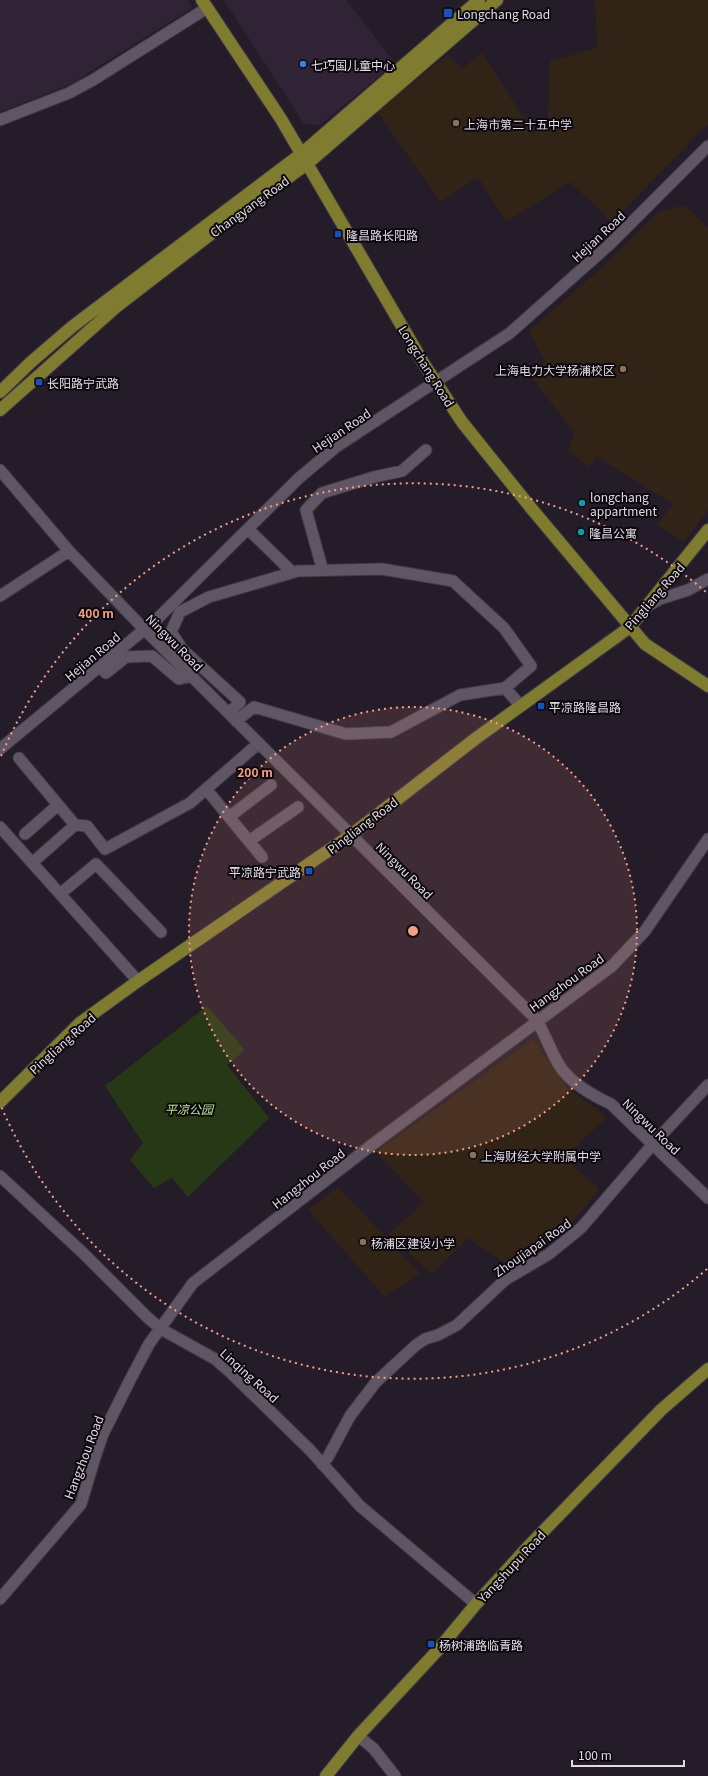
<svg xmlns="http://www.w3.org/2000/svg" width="708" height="1776" font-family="Georgia,'Noto Sans SC',serif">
<rect width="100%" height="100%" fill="#251c29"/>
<path fill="#2f2335" d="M0,0h187l5,8 -121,76 -71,28z
M224,0h122l49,63 -75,62 -16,-1z"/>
<path fill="#312417" d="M595,0h113v124l-96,98 -42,-40 -64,40 -28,-45 -38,25 -63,-91 71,-56 14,14 20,-16 52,81 14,-15 2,-58 47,-13z
M684,205l24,23v282l-24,32 -27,-17 16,-21 -76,-47 -9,10 -20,-17 6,-18 -44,-56 15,-14 -16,-31 71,-62 58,-57z
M533,1039l34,49 40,29 -43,41 36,31 -39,46 -52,31 -40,-28 -38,36 -43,-40 36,-31 -48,-51z
M338,1187l82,87 -35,23 -77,-87z"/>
<path fill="#273816" d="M207,1006l38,44 -18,15 42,53 -81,79 -16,-19 -18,10 -24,-28 13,-17 -38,-57z"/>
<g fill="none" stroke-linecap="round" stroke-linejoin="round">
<defs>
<path id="minor" d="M0,120l69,-27 24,-13 114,-72
M0,470l69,81 75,78 393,391c8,15 14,31 22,45 11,18 33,30 52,39l97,94
M248,529l44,43
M321,564l-15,-54 16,-17 52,-16 28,-6 24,-21
M0,596l69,-45
M648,606l12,-7 28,-9 20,-11
M100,667l6,6 20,-16 26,-1 27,23 12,-3
M229,713l11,-11 -57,-52 -12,-18 9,-20 29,-15 89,-26 84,-2 71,12 51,47 27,38 -26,22
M236,721l18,-14 92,27 45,-2 69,-37 45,-7 16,18
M0,749l157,-130 142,-141 37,-31 174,-114 99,-88 99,-99
M19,758l56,67 12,1 18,23 85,-46 69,-60
M206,789l56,68
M229,817l42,-32
M0,827l138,154
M25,834l33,-29
M249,841l49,-34
M32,863l43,-38
M60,894l36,-30 65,68
M0,1176l83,77 64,64 14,12 54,30 17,15 78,76 50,56 116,98
M322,1464l6,-7 22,-41 26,-34 40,-37 9,-6 13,-4 19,-10 48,-45 44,-26 32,-26 72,-84 55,-59
M0,1599l81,-95 15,-50 7,-20 27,-54 19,-36 44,-61 180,-139 239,-178 33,-35 63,-92
M358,1736l15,12 22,28"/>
<path id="major" d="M202,0l79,119 143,245 38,58 69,86 114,136 63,42
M0,392l31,-30 42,-36 228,-172 178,-154
M0,410l116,-103 113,-87 78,-56 190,-164
M0,1102l80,-79 58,-42 213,-146 124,-96 155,-112 78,-97
M326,1776l32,-40 79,-85 39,-47 50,-55 135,-139 47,-41"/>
</defs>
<use href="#minor" stroke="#403a43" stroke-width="13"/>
<use href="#major" stroke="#403a43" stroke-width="14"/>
<use href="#minor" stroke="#5f5564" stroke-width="11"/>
<use href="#major" stroke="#7f7b2f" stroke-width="12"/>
</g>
<circle cx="413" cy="931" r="224" fill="#f39f84" fill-opacity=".12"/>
<g fill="none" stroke="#f39f84" stroke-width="2" stroke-dasharray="2 4">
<circle cx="413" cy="931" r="224"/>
<path d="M707 1269A448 448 0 0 1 1 1106M1 756A448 448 0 0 1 707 593"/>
</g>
<g fill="#1a4fb4" stroke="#0c080e" stroke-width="1.5">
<rect x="443" y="8" width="10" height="10" rx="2"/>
<rect x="334" y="230" width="8" height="8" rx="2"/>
<rect x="35" y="378" width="8" height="8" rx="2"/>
<rect x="537" y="702" width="8" height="8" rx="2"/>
<rect x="305" y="867" width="8" height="8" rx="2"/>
<rect x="427" y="1640" width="8" height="8" rx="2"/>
</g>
<circle fill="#3f7fe0" stroke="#0c080e" stroke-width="1.5" cx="303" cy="64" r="4"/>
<g fill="#8d6e63" stroke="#0c080e" stroke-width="1.5">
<circle cx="456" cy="123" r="4"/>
<circle cx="623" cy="369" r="4"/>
<circle cx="473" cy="1155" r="4"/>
<circle cx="363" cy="1242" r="4"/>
</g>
<g fill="#0f9aa8" stroke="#0c080e" stroke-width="1.5">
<circle cx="582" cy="503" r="4"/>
<circle cx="581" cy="532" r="4"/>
</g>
<g text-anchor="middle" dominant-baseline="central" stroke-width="4" stroke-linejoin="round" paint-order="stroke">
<g font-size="12" fill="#e0dae3" stroke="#0c080e" text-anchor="start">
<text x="457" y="13">Longchang Road</text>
<text x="311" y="64">七巧国儿童中心</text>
<text x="464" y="123">上海市第二十五中学</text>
<text x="346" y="234">隆昌路长阳路</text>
<text x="615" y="369" text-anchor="end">上海电力大学杨浦校区</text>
<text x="47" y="382">长阳路宁武路</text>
<text x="590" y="496">longchang<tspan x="590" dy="14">appartment</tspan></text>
<text x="589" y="532">隆昌公寓</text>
<text x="549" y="706">平凉路隆昌路</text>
<text x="301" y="871" text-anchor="end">平凉路宁武路</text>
<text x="481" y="1155">上海财经大学附属中学</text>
<text x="371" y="1242">杨浦区建设小学</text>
<text x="439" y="1644">杨树浦路临青路</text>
</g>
<g font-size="12" fill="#e0dae3" stroke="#0c080e">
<text transform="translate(249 206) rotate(-36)">Changyang Road</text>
<text transform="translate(598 236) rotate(-43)">Hejian Road</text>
<text transform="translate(427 366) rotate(58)">Longchang Road</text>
<text transform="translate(341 430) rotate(-34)">Hejian Road</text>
<text transform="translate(654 596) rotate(-49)">Pingliang Road</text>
<text transform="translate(175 642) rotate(45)">Ningwu Road</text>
<text transform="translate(92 656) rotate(-40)">Hejian Road</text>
<text transform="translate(362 825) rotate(-37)">Pingliang Road</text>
<text transform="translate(405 870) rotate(45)">Ningwu Road</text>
<text transform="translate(566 982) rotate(-36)">Hangzhou Road</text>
<text transform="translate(62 1043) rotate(-42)">Pingliang Road</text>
<text transform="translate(652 1126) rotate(44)">Ningwu Road</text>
<text transform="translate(308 1178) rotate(-38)">Hangzhou Road</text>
<text transform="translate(532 1247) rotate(-35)">Zhoujiapai Road</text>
<text transform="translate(250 1375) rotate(42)">Linqing Road</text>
<text transform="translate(83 1457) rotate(-69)">Hangzhou Road</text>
<text transform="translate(511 1566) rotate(-47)">Yangshupu Road</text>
</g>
<g font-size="12" font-style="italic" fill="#b7e38f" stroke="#0c080e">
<text x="189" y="1108">平凉公园</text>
</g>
</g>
<circle cx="413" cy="931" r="6" fill="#f39f84" stroke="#0c080e" stroke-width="2"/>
<g font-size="12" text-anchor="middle" font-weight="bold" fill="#f39f84" stroke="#0c080e" stroke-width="4" stroke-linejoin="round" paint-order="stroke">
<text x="96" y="618">400 m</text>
<text x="255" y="777">200 m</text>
</g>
<path d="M572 1760v6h112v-6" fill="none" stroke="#e0dae3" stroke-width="2"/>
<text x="578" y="1760" font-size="12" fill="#e0dae3" stroke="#0c080e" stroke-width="3" paint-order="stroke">100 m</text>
</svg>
